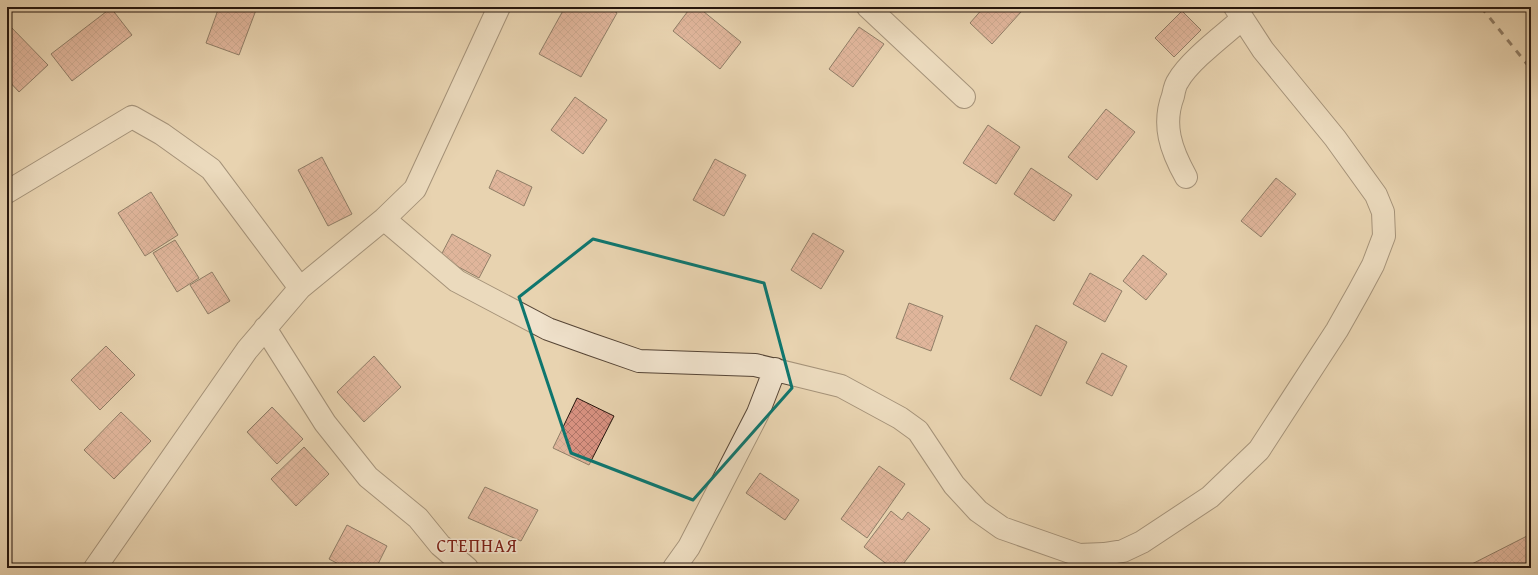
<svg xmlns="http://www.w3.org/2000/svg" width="1538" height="575" font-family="'Gentium Book Plus',serif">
<defs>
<pattern id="building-cross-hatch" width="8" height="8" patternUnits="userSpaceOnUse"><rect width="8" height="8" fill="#d79180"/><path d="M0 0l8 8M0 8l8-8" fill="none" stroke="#ae7567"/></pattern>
</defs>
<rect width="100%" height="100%" fill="#e8d3b0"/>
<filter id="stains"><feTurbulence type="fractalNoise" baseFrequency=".005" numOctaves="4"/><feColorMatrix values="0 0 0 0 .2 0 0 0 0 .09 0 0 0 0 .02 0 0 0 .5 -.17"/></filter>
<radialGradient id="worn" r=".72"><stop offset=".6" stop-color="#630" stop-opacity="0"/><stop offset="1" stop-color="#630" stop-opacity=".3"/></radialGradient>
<path fill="url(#building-cross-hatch)" stroke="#26160d" d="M219,7h30l7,3 -17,45 -33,-12z
M565,7h43l9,6 -36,64 -42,-23z
M691,7h7l43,35 -21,27 -47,-38z
M984,7h31l6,5 -29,32 -22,-21z
M1152,7h9l-5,5z
M111,8l21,27 -60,46 -21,-27z
M1182,11l19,19 -27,27 -19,-19z
M9,25l39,40 -29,27 -12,-13v-52z
M859,27l25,17 -31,43 -24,-18z
M575,97l32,23 -24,34 -32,-24z
M1106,109l29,23 -38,48 -29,-23z
M988,125l32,22 -24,37 -33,-21z
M322,157l30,57 -24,12 -30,-56z
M715,159l31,16 -22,41 -31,-16z
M1031,168l41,27 -18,26 -40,-27z
M497,170l35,17 -8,19 -35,-18z
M1276,178l20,16 -35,43 -20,-16z
M151,192l27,43 -33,21 -27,-43z
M813,233l31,18 -23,38 -30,-19z
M452,234l39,21 -12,23 -39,-21z
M175,240l24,38 -22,14 -24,-39z
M1143,255l24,19 -21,26 -23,-19z
M212,272l18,29 -22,13 -18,-29z
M1090,273l32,18 -17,31 -32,-18z
M909,303l34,13 -12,35 -35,-13z
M1036,325l31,17 -26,54 -31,-17z
M106,346l29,29 -35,35 -29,-30z
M1102,353l25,13 -15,30 -26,-13z
M374,356l27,31 -37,35 -27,-30z
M577,398l37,18 -25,49 -36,-17z
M272,407l31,32 -26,25 -30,-32z
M121,412l30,29 -37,38 -30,-29z
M304,447l25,27 -33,32 -25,-27z
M879,466l26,18 -38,54 -26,-19z
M760,473l39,27 -14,20 -39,-27z
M485,487l53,23 -17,31 -53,-23z
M891,511l11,9 6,-8 22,17 -30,39h-8l-28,-21z
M347,525l40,21 -11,22h-30l-17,-9z
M1531,534v34h-67z"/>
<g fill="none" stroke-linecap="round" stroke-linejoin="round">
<defs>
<path id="minor" d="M868,7l96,90
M1186,177c-15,-27 -24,-52 -13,-81 1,-5 2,-11 5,-15 11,-20 46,-46 64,-62
M7,192l125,-75 30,17 49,35 89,119
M384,219l73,62 91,48 42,15 49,17 116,4 86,21 59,32 18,13 36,54 24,26 24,17 77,27 25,-1 19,-3 19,-9 68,-45 49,-47 78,-120 22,-39 14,-26 11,-29 -1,-24 -7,-17 -41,-57 -72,-88 -28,-43
M265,328l60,95 43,54 50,41 22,27 27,23
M95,568l152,-218 53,-62 84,-69 31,-30 84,-182
M674,568l15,-21 69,-134 17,-44"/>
</defs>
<use href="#minor" stroke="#564536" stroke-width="24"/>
<use href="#minor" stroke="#f0e2cc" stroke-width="22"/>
<path stroke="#26160d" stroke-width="3" stroke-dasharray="7 7" stroke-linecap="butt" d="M1481,7l50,62"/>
</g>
<path d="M0 0H1538V575H0ZM593,239l171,44 28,105 -99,112 -122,-47 -52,-156z" fill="#e8d3b0" fill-opacity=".55" fill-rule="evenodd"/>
<path fill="none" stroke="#0f766e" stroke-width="3" stroke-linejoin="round" d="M593,239l171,44 28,105 -99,112 -122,-47 -52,-156z"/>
<g text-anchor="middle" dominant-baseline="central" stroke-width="3" stroke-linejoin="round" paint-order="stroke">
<g font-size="18" letter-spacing="1" fill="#7a1f14" stroke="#f0e2cc">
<text x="477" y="545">СТЕПНАЯ</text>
</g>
</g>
<rect width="1538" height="575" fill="none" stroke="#e8d3b0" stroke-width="24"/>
<rect x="8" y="8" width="1522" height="559" fill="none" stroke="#26160d" stroke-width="2"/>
<rect x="12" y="12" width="1514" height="551" fill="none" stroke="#26160d"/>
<rect width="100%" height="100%" filter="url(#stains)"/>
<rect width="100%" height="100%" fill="url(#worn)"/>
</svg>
